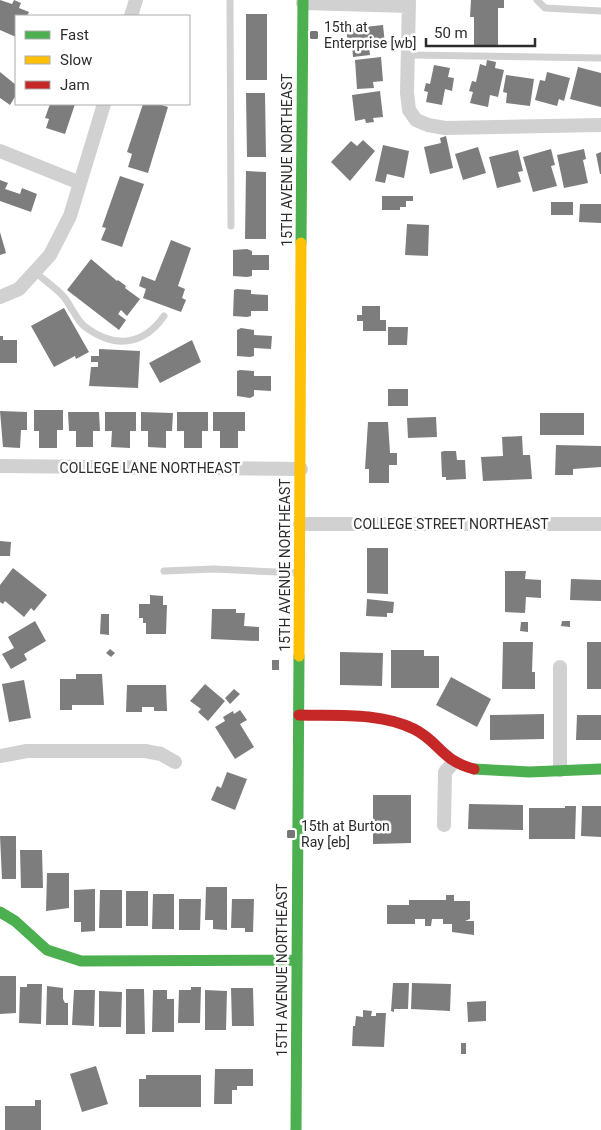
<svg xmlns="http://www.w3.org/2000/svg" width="601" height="1130" font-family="Roboto,sans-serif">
<rect width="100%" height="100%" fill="#fff"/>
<path fill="#7d7d7d" d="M0,0l12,4 2,-4 7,3 -2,5 10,4 -2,4h-11v21l-16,-7z
M471,0h33v8h-6v38h-24v-29h-4z
M246,14h21v66h-21z
M383,25l2,19 -16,2 1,9 -17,2 -1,-13h-4l-2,-15z
M381,57l2,24 -10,1 1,6 -17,1 -2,-29z
M487,60l9,2 -1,6 9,2 -6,27 -8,-2 -2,12 -18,-4 3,-11 -4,-1 3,-10 4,1 4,-18 6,2z
M434,65l16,3 -2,9 6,1 -2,13 -7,-2 -3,16 -16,-3 2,-10 -4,-1 2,-8 4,1z
M578,67l23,6v34l-31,-8z
M0,72l16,13v10l-6,10 -10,-7z
M547,72l23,6 -6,23 -5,-2 -2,7 -22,-6 5,-20 5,1z
M506,75l28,4 -4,27 -24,-3 1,-10 -4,-1z
M380,91l3,26 -10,1 1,4 -8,1 -1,-4 -10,2 -3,-26z
M246,93h19l1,64h-19z
M50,104h25l-10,30 -19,-6 3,-9 -4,-1z
M143,104h15l10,3 -20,66 -20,-6 4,-13 -5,-2z
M446,136l7,32 -23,6 -6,-27 17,-4 -1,-5z
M363,140l12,11 -25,30 -19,-19 20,-21 6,5z
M383,145l26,6 -5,27 -17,-4 -2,9 -10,-2z
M478,147l8,26 -23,7 -8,-26z
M551,149l4,16 -4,1 6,20 -24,6 -10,-35z
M584,149l2,10 -3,1 5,23 -24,5 -7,-33z
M518,150l5,21 -5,1 3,10 -24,6 -8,-31z
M601,152v22h-1l-4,-20z
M246,171l20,1v67h-21z
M120,176l24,8 -22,63 -21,-7 5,-12 -4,-1z
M0,180l8,3 -3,6 15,5 2,-6 15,6 -6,18 -31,-11z
M382,196h31v5h-7v6h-6v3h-18z
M551,202h22v13h-22z
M580,204h21v19l-22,-1z
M407,224l22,1 -1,31 -23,-1z
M0,232l6,21 -6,2z
M171,240l20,8 -13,38 7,3 -3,9 4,2 -5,12 -38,-14 3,-9 -7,-3 3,-10 13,5z
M247,249l5,2v4h17v15h-17v6l-5,1 -14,-1v-26z
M91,259l26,22 1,-1 8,6 -1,2 15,11 -13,17 -6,-6 -3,4 8,6 -7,10 -52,-40z
M237,289l14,1v4l17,1v16h-17v5l-4,1 -14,-1 1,-26z
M362,306h18v14h6v11h-23v-10h-6v-6h5z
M64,308l25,44 -13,7 -1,-3 -21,11 -23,-41z
M388,327h20l-1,18h-19z
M241,328l13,2v5l18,1 -1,13 -17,-1v8l-4,1 -13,-1v-26z
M0,336h3v4h14v23h-17z
M192,340l9,22 -41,21 -11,-20z
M99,349l41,2 -2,37 -49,-2 2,-19h7v-5h-7v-6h8z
M240,370l14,1v5h17v15l-17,-1v6l-4,2 -13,-2v-25z
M388,389h20v17h-20z
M34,410h29v20h-6v18h-18v-17h-5z
M0,411l27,1v18h-6l-1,18 -17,-1z
M68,412h31l1,19h-7v16h-17v-16h-7z
M105,412h31v19h-6v17l-19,-1 1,-16h-7z
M141,412l32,1 -1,18h-6v17l-18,-1v-16h-7z
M177,412h31v19h-6v17h-18v-17h-7z
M213,412h32v19h-7v17h-18v-17h-7z
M540,413h44v22h-44z
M436,417l1,20 -29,1 -1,-20z
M368,422h20l2,31h7v12h-8v18h-20v-14h-4z
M522,436l1,19h7l2,24 -49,2 -2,-24 22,-1 -1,-19z
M556,445l45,1v21l-28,2v6h-18z
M444,451h12l1,9h8l1,19 -20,1v-3h-4l-1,-25z
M0,541l11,1 -1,14h-10z
M367,548h21v46l-21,-1z
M13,568l34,27 -13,16 -3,-3 -7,9 -19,-16 -2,3 -3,-2v-17z
M505,571h21l-1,8 16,1v18l-15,-1 -1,16 -20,-1z
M571,579l30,1v21l-31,-1z
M150,595l13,1v9h4l-1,29h-20v-11h-3v-5h-4v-14h11z
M367,599l27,3 -1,11h-6v4l-21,-1z
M212,609h24v4h9l-1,13 15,1v14l-48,-2z
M101,614h8v21l-9,-1z
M35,621l11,20 -22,13 3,6 -16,9 -9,-15 12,-6 -6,-11z
M562,621h8v6l-9,-1z
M521,622h7v10l-8,-1z
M503,642h30l-1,30h3v17h-33z
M587,642h14v47h-14z
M110,649l5,4 -4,4 -5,-4z
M391,650h33v6h15v32h-48z
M340,652l43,1 -1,33 -42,-1z
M272,660h7v10h-7z
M76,674h26l2,31h-32v5h-12v-31h16z
M451,677l40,22 -14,28 -41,-22z
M24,680l7,38 -22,4 -7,-38z
M205,684l20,17 -17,20 -10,-9 3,-3 -11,-8z
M127,685h39l1,26h-13v-4h-12v5h-16z
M234,689l6,5 -10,10 -5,-6z
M240,710l7,10 -7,4 14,23 -19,12 -20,-32 10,-6 -2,-4 10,-6 1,3z
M544,714v25l-54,1v-25z
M577,715h24v25h-25z
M227,772l20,7 -12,31 -24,-10 6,-14 4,2z
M373,795h38v48l-38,1z
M469,804l54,1v25l-55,-1z
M565,806h11l-1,33h-46v-31h36z
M582,806h19v31l-20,-1z
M0,836h16v43h-14z
M20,850h22l1,38h-22z
M47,873h22v35l-23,3z
M206,887h21v43l-14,-1v-9h-8z
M95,889v42l-14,1v-10h-7v-32z
M100,890h22v38h-23z
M126,891h22v35h-22z
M153,894h21v35h-22z
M446,895h8v6h16v18l-5,2h9v14l-22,-3v-8h-9v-5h-11l-1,7h-6v-7h-10v5h-28v-19h22v-5h37z
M179,899h22l-1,31h-21z
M232,899h22l-1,33h-8v-4h-14z
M0,976h16v37l-16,1z
M393,983h16l-1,26h-14v3l-3,-1z
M412,983l39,1 -1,27 -39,-2z
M27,984h15l-1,40 -22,-1 1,-36h7z
M47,986l16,2v11l2,4h3v22h-22z
M191,987h10l-1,36h-22l1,-33h12z
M231,988h22l1,38h-22z
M126,989h18l1,45h-19z
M74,990h21l-1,36 -22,-1z
M153,990h14v9h7v33h-22z
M205,990l22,1 -1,39h-21z
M99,991l23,1 -1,35h-22z
M486,1001v20l-18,1 -1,-20z
M363,1010l9,1 -1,5h5v-3h10l-2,34 -32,-1 1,-20h2l1,-10 7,1z
M461,1043h5v11h-5z
M96,1066l12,38 -26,8 -12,-38z
M215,1069h38v17h-16v4h-5v14h-18z
M146,1075h55v32h-62v-28h7z
M35,1100h6v30h-36v-24h30z"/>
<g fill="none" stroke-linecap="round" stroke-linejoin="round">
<path stroke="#d1d1d1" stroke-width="7" d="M230,0l1,226
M537,0l8,8 56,3
M409,55l192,3
M35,272c9,8 21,16 29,25 7,9 12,22 20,29 30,23 59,20 80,-10
M164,571l50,-2 84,4"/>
<path stroke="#d1d1d1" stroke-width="14" d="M409,0l-2,93 2,17 7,10 12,5 17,3 156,-3
M303,3l106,3
M131,16l5,-16
M0,151l80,32
M0,297l19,-8 31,-34 20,-39 34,-112
M0,466l301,3
M300,524h301
M0,756l27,-5h118l16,3 14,8
M560,770v-103
M444,825l1,-53 9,-10"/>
<path stroke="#4caf50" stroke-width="11" d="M301,243l2,-243
M474,769l55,3 72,-3
M0,912l15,9 32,29 34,11 216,-1
M296,1130l3,-474"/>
<path stroke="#ffc107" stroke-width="11" d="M299,656l2,-413"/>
<path stroke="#c62828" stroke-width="11" d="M299,715c38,1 80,-3 115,14 26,13 26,31 60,40"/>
</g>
<g fill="#767676" stroke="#fff" stroke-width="2">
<rect x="309" y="30" width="10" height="10" rx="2.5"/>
<rect x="286" y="829" width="10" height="10" rx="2.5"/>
</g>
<g text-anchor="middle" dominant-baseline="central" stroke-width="5" stroke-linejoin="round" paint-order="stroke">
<g font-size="14" fill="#2c2c2c" stroke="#fff" text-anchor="start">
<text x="324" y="27">15th at<tspan x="324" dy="16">Enterprise [wb]</tspan></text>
<text x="301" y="826">15th at Burton<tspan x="301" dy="16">Ray [eb]</tspan></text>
</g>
<g font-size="14" fill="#2c2c2c" stroke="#fff">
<text transform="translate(287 160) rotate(-90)">15TH AVENUE NORTHEAST</text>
<text x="150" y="468">COLLEGE LANE NORTHEAST</text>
<text x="451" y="524">COLLEGE STREET NORTHEAST</text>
<text transform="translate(285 565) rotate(-90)">15TH AVENUE NORTHEAST</text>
<text transform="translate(282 970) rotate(-90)">15TH AVENUE NORTHEAST</text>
</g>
</g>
<rect x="15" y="15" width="175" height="90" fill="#ffffff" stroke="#ababab"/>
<rect x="25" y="31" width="25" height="8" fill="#4caf50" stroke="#ababab"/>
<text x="60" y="40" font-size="15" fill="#2c2c2c">Fast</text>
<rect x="25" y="56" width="25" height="8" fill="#ffc107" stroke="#ababab"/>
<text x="60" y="65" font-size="15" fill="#2c2c2c">Slow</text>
<rect x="25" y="81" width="25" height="8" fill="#c62828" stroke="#ababab"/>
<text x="60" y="90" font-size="15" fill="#2c2c2c">Jam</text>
<path d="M426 38v8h109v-8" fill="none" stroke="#2c2c2c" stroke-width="2.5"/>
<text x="434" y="38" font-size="15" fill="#2c2c2c" stroke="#ffffff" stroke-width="4" paint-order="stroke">50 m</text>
</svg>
